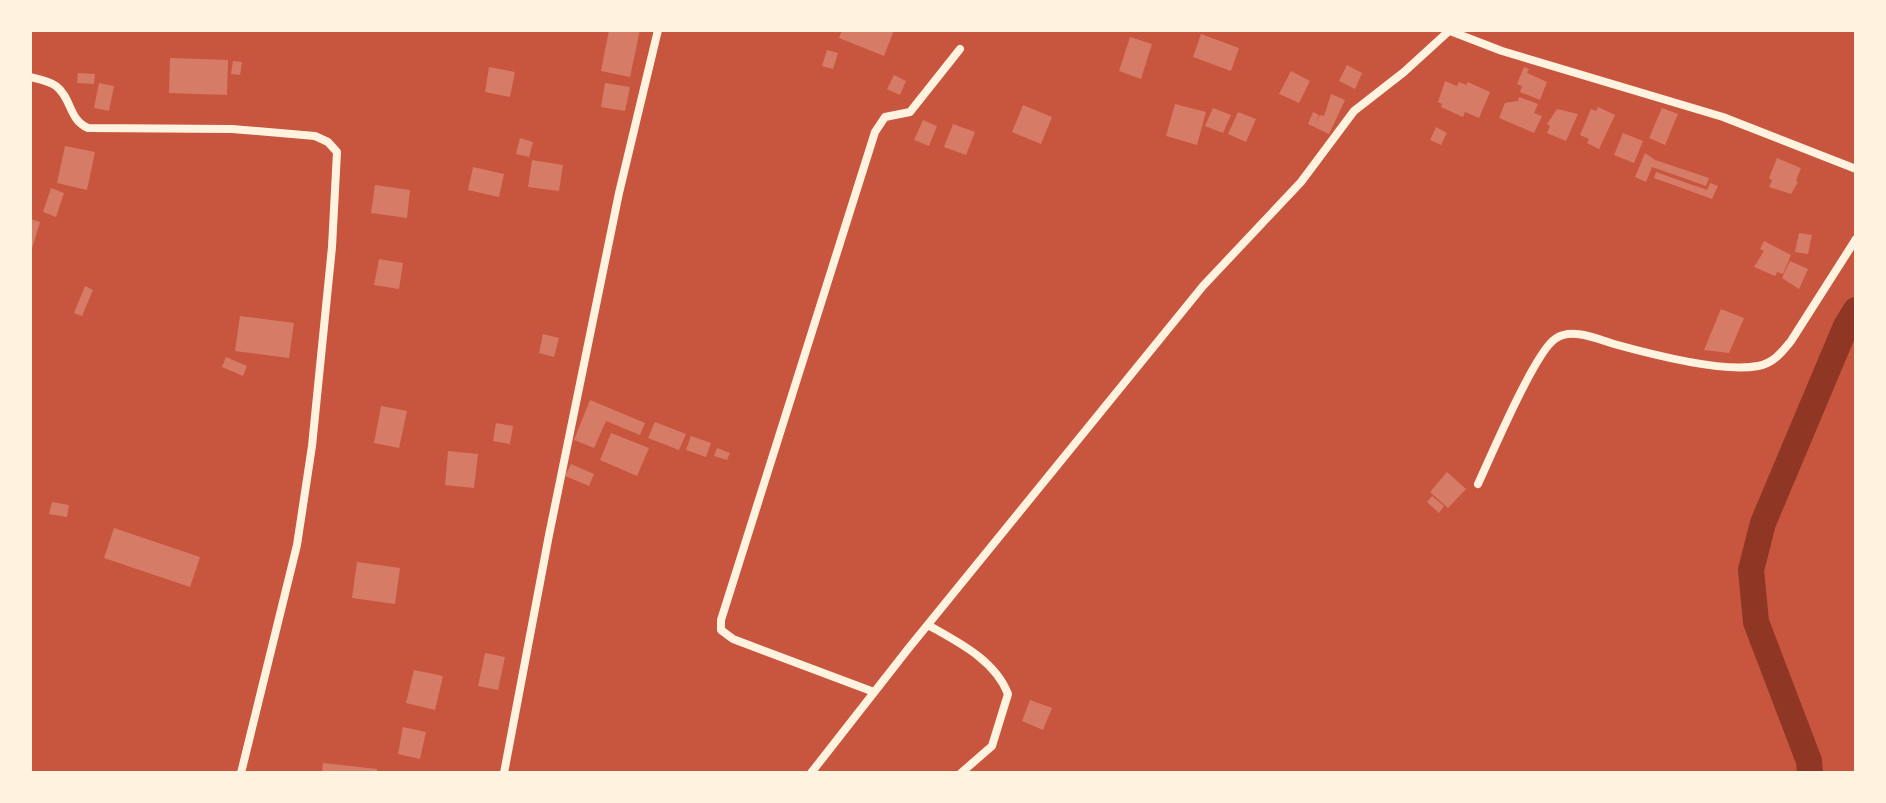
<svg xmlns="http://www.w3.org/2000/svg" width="1886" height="803" font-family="'Roboto Condensed',sans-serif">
<rect width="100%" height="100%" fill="#c8553d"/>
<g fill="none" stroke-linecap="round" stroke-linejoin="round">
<path stroke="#8f3625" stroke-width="26" d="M1810,773l-1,-12 -53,-139 -5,-52 12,-47 83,-197 10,-16"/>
</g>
<path fill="#d67c66" d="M609,30h31l-10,47 -29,-6z
M842,30h52l-10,26 -45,-18z
M1201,34l38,14 -8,23 -38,-14z
M1130,37l22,7 -11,35 -22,-8z
M827,50l11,3 -5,16 -11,-3z
M170,58l58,2 -1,35 -58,-2z
M233,61l9,1 -2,13 -9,-1z
M1347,65l15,8 -7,16 -16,-8z
M489,67l26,5 -5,25 -25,-5z
M1524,67l5,2 -2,4 20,9 -7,18 -20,-8 2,-6 -5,-2z
M1291,71l19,10 -11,22 -20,-9z
M78,73l17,1 -1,10 -17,-1z
M894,75l12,6 -6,14 -13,-6z
M1445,81l12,5 2,-4 7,3 2,-3 22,10 -11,26 -14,-6 -2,5 -22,-10 1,-3 -4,-2z
M99,83l15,3 -5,25 -15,-3z
M605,83l25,4 -5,24 -24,-4z
M1331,94l14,6 -16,34 -21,-10 5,-12 6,3 -3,8 4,-8 4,1z
M1519,97l19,7 -4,9 8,3 -8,17 -35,-15 6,-15 13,-2z
M1175,104l31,8 -9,33 -31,-9z
M1023,105l29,12 -11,27 -29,-12z
M1598,107l17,8 -16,34 -12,-6 2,-4 -9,-4 11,-26 5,2z
M1213,108l18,7 -8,18 -18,-7z
M1662,108l16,6 -13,31 -16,-7z
M1557,109l21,5 -12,27 -19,-8 3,-7 -3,-2z
M1238,112l18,7 -10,23 -18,-8z
M923,120l14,6 -8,20 -15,-6z
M953,124l22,8 -9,23 -22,-8z
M1436,127l11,6 -6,12 -11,-5z
M1623,133l20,8 -9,22 -20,-8z
M520,138l13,4 -4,15 -13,-3z
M65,146l30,6 -8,38 -30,-7z
M1645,153l10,7 54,18 -3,8 -54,-19 -6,15 -11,-5z
M1777,158l24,10 -5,13 2,1 -7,12 -22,-7 3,-7 -3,-2z
M532,160l31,5 -4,26 -31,-4z
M473,167l31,7 -5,23 -31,-7z
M1656,172l51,18 3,-7 8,3 -6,13 -58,-21z
M375,185l35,5 -3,28 -36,-5z
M51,188l13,5 -8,24 -13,-5z
M30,219l10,3 -9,30h-1z
M1799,233l13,2 -4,19 -13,-2z
M1764,241l27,14 -8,19 -6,-2 -2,4 -21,-9 10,-16 -4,-2z
M379,259l24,4 -4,26 -25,-4z
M1790,261l18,8 -9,20 -17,-11z
M85,286l8,4 -11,26 -8,-3z
M1721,309l23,9 -15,35 -25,-3z
M240,316l54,7 -5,35 -54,-7z
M543,334l16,4 -5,19 -15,-4z
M226,357l21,9 -4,10 -21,-9z
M590,400l55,23 -5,12 -34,-14 -12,27 -20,-8z
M381,406l26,5 -8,37 -25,-5z
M655,422l31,12 -7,16 -31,-12z
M496,423l17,3 -3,18 -17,-3z
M611,433l38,15 -12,28 -37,-16z
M691,436l20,7 -5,14 -20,-7z
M717,448l13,5 -3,7 -13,-4z
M448,451l30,3 -4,34 -29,-3z
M571,464l23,10 -5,12 -24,-10z
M1447,472l19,17 -18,19 -18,-16z
M1432,496l12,10 -5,7 -12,-11z
M52,502l17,3 -2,12 -18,-3z
M114,528l86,29 -10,30 -86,-29z
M357,562l43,6 -5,36 -43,-6z
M485,653l20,4 -7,33 -20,-4z
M414,670l29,6 -8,34 -29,-7z
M1030,700l22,8 -9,22 -21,-9z
M403,727l23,5 -6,27 -22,-5z
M323,763l54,6v4h-55z"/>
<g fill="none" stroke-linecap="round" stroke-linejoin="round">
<path stroke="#fff3e0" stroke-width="8" d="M1450,31l52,20 221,66 133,52
M30,77c8,2 19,4 26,9 16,12 12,33 32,42l144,1 83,7 13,6 9,10 -5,95 -20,199 -15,99 -56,228
M1478,484c13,-28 57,-132 77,-145 17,-12 42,0 59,5 36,10 109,29 144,22 16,-3 24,-14 33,-25l65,-102
M928,625c30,17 67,35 80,69l-16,52 -31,27
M874,692l-141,-53 -12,-9v-10l154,-488 10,-15 25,-5 50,-63
M504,773l45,-238 70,-342 39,-163
M811,773l97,-124 295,-363 98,-104 53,-71 50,-39 46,-42"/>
</g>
<rect width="1886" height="803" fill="none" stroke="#fff3e0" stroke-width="64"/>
</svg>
